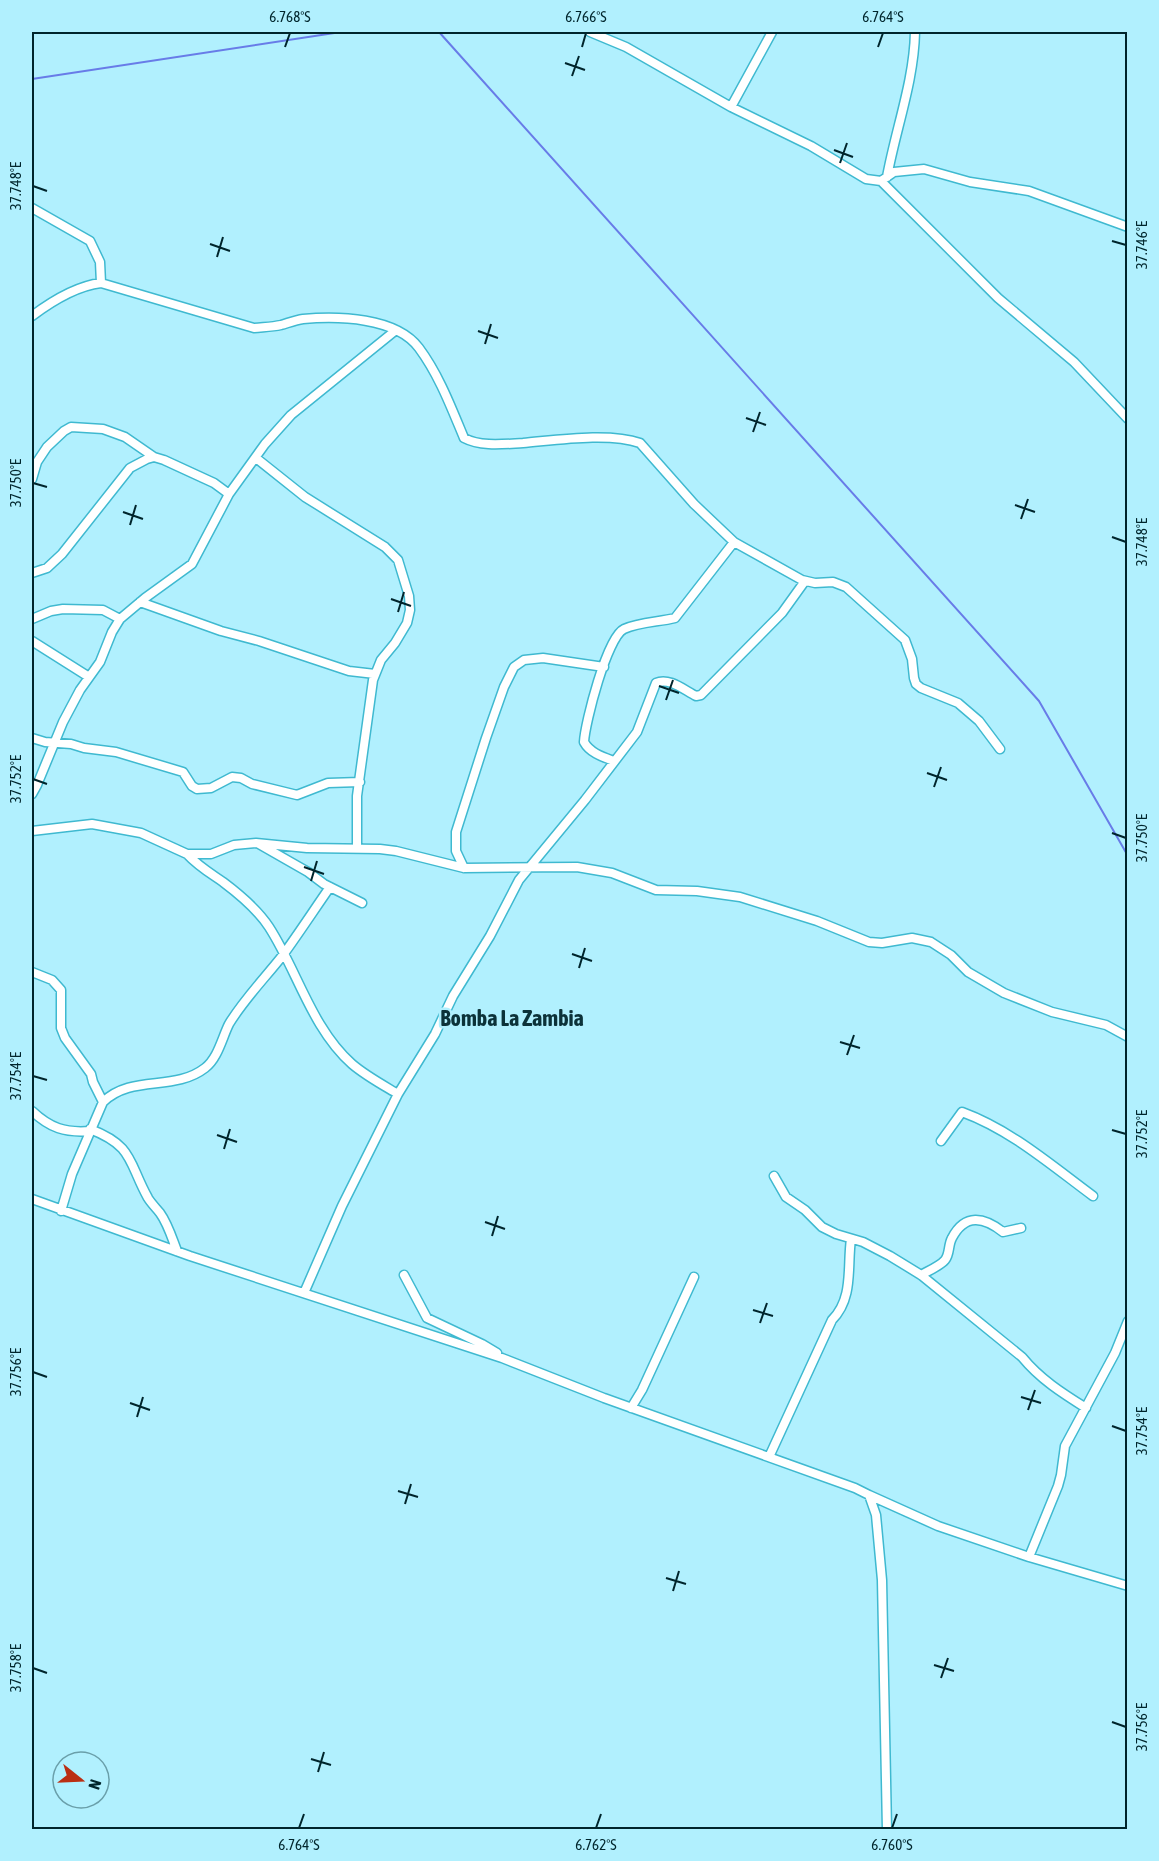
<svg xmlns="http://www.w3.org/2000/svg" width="1159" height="1861" font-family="'Asap Condensed',sans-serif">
<rect width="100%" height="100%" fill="#b1f0fe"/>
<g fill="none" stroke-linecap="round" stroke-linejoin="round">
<path stroke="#687ce8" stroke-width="2" d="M439,32l600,669 89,155
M32,79l309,-47"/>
<defs>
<path id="street" d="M590,32l36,15 105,60 80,39 55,33 15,2 117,117 76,64 54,57
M731,107l41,-75
M887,177c9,-49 27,-96 28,-145
M881,181l13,-9 30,-3 46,13 59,9 99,36
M32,208l58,33 10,21 1,21
M32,316c20,-15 44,-30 69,-33l153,45c9,-1 18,-1 27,-3 7,-2 15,-5 22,-6 35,-3 93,-2 116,29 20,27 32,59 45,90 17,9 40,6 59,5 34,-3 86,-11 117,0l54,61 40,38 68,38 13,3 18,-1 13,5 59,53 7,19 2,19 2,6 5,4 37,15 21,18 21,28
M256,458l49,39 80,50 13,13 11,36 1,14 -3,13 -12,20 -14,17 -8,20 -16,116v51
M32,479l5,-17 10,-15 17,-16 7,-4 32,2 22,8 29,20
M32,573l15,-5 15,-14 68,-86 17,-9 7,-2 10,3 50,23 15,11
M140,602l81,29 38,10 90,30 26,3
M32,619l19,-8 12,-2 40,1 17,9
M32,641l57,36
M32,738l13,4 26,2 13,4 32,4 67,20 9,14 5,3 14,-1 21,-11 9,1 11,6 45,11 31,-12 32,-1
M614,761c-11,-4 -24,-8 -30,-19 1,-19 23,-105 40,-113 15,-7 35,-7 51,-11l59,-76
M32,794l5,-9 26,-63 17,-32 20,-28 12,-30 8,-13 25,-21 47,-34 37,-70 36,-50 26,-29 105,-85
M32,831l60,-7 49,9 46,21h24l23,-9 22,-2 51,5 73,1 16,2 68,17 113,-1 35,6 44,17 41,1 43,6 77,24 52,21 13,1 30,-5 19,4 20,13 17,17 36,21 48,19 54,13 22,12
M259,844l49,28 16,12 38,19
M187,854c11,12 23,19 36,28 16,12 35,28 46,45 28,43 43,102 83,137 14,12 31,21 46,30
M464,868l-8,-17v-19l30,-94 18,-51 10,-20 10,-7 19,-2 61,9
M32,972l20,8 9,10v38l4,10 26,36 2,8 10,20
M32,1111c18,17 33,22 58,20
M90,1129c44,17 38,33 58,69 3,5 8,10 12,15 8,11 12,25 17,38
M941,1141l21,-29c49,18 89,53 131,84
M774,1176l12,21 19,13 17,17 14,7 27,8 27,14 31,19 101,82c18,22 40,36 64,51
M32,1199l158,57 312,102 102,40 251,90 14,7 7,20 6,65 5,250
M61,1211l11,-37 31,-72c29,-28 71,-10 102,-34 13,-10 17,-30 24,-44 15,-25 36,-46 54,-69 16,-22 31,-45 47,-68
M404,1275l23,43 55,26 15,9
M921,1275c7,-4 19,-9 24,-15 5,-6 3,-15 7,-22 13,-25 32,-21 51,-6l18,-4
M304,1293l38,-87 56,-112 37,-60 18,-38 37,-60 29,-56 66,-80 52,-68 19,-49c13,-6 28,7 40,13l5,-1 81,-82 23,-32
M631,1408l11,-18 52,-113
M769,1457l63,-137c22,-22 15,-54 19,-81
M869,1495l69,31 91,31 99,29
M1029,1557l29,-71 3,-11 4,-29 50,-93 13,-32"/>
</defs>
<use href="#street" stroke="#3fb9d0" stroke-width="11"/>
<use href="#street" stroke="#fff" stroke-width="8"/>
</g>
<path fill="none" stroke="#00252c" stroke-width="2" d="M285,47l5,-14M582,47l4,-14M878,47l5,-14M565,63l20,7M572,76l7,-20M834,150l19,7M840,163l7,-20M33,186l14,5M1112,241l14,4M210,244l20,7M217,257l6,-20M478,331l20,7M485,344l6,-20M746,418l20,7M753,432l7,-20M33,483l14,4M1015,505l20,7M123,512l20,7M1021,519l7,-20M130,525l6,-20M1112,537l14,5M391,599l20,7M398,612l6,-20M659,686l20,7M666,700l7,-20M927,773l20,7M33,779l14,5M934,787l7,-20M1112,833l14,5M304,867l20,7M311,881l6,-20M572,954l20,7M579,968l6,-20M840,1042l20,6M847,1055l7,-20M33,1076l14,4M1112,1130l14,4M217,1135l20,7M224,1149l6,-20M485,1222l20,7M492,1236l6,-20M753,1310l20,6M760,1323l7,-20M33,1372l14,5M1021,1397l20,6M130,1403l20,7M1028,1410l7,-20M137,1417l6,-20M1112,1426l14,5M398,1491l20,6M405,1504l6,-20M666,1578l20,6M673,1591l6,-20M934,1665l20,6M33,1668l14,5M941,1678l7,-20M1112,1722l14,5M311,1759l20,6M318,1772l6,-20M299,1828l5,-14M596,1828l5,-14M892,1828l5,-14"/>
<g text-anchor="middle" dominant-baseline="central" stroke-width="5" stroke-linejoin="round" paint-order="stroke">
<g font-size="22" font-weight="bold" fill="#0c3239" stroke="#b1f0fe">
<text x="512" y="1018">Bomba La Zambia</text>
</g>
</g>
<rect width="1159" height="1861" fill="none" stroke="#b1f0fe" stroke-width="66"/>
<g transform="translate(81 1780) rotate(108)"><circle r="28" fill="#b1f0fe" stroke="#6a9faa" stroke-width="1.5"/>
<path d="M0-4.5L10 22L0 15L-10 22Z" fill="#ba2e13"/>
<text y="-9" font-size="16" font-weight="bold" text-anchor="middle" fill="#00252c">N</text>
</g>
<rect x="33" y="33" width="1093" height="1795" fill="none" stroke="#00252c" stroke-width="2"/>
<g font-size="15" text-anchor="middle" fill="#00252c">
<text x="290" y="22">6.768°S</text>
<text x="586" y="22">6.766°S</text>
<text x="883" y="22">6.764°S</text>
<text transform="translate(16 186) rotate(-90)" y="5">37.748°E</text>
<text transform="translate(1142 245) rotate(-90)" y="5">37.746°E</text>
<text transform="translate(16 483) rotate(-90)" y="5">37.750°E</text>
<text transform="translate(1142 542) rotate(-90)" y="5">37.748°E</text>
<text transform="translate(16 779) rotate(-90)" y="5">37.752°E</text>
<text transform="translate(1142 838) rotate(-90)" y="5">37.750°E</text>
<text transform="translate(16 1076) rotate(-90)" y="5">37.754°E</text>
<text transform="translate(1142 1134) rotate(-90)" y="5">37.752°E</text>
<text transform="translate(16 1372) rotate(-90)" y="5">37.756°E</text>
<text transform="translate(1142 1431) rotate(-90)" y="5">37.754°E</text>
<text transform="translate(16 1668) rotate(-90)" y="5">37.758°E</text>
<text transform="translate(1142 1727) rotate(-90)" y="5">37.756°E</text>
<text x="299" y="1850">6.764°S</text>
<text x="596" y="1850">6.762°S</text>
<text x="892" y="1850">6.760°S</text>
</g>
</svg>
